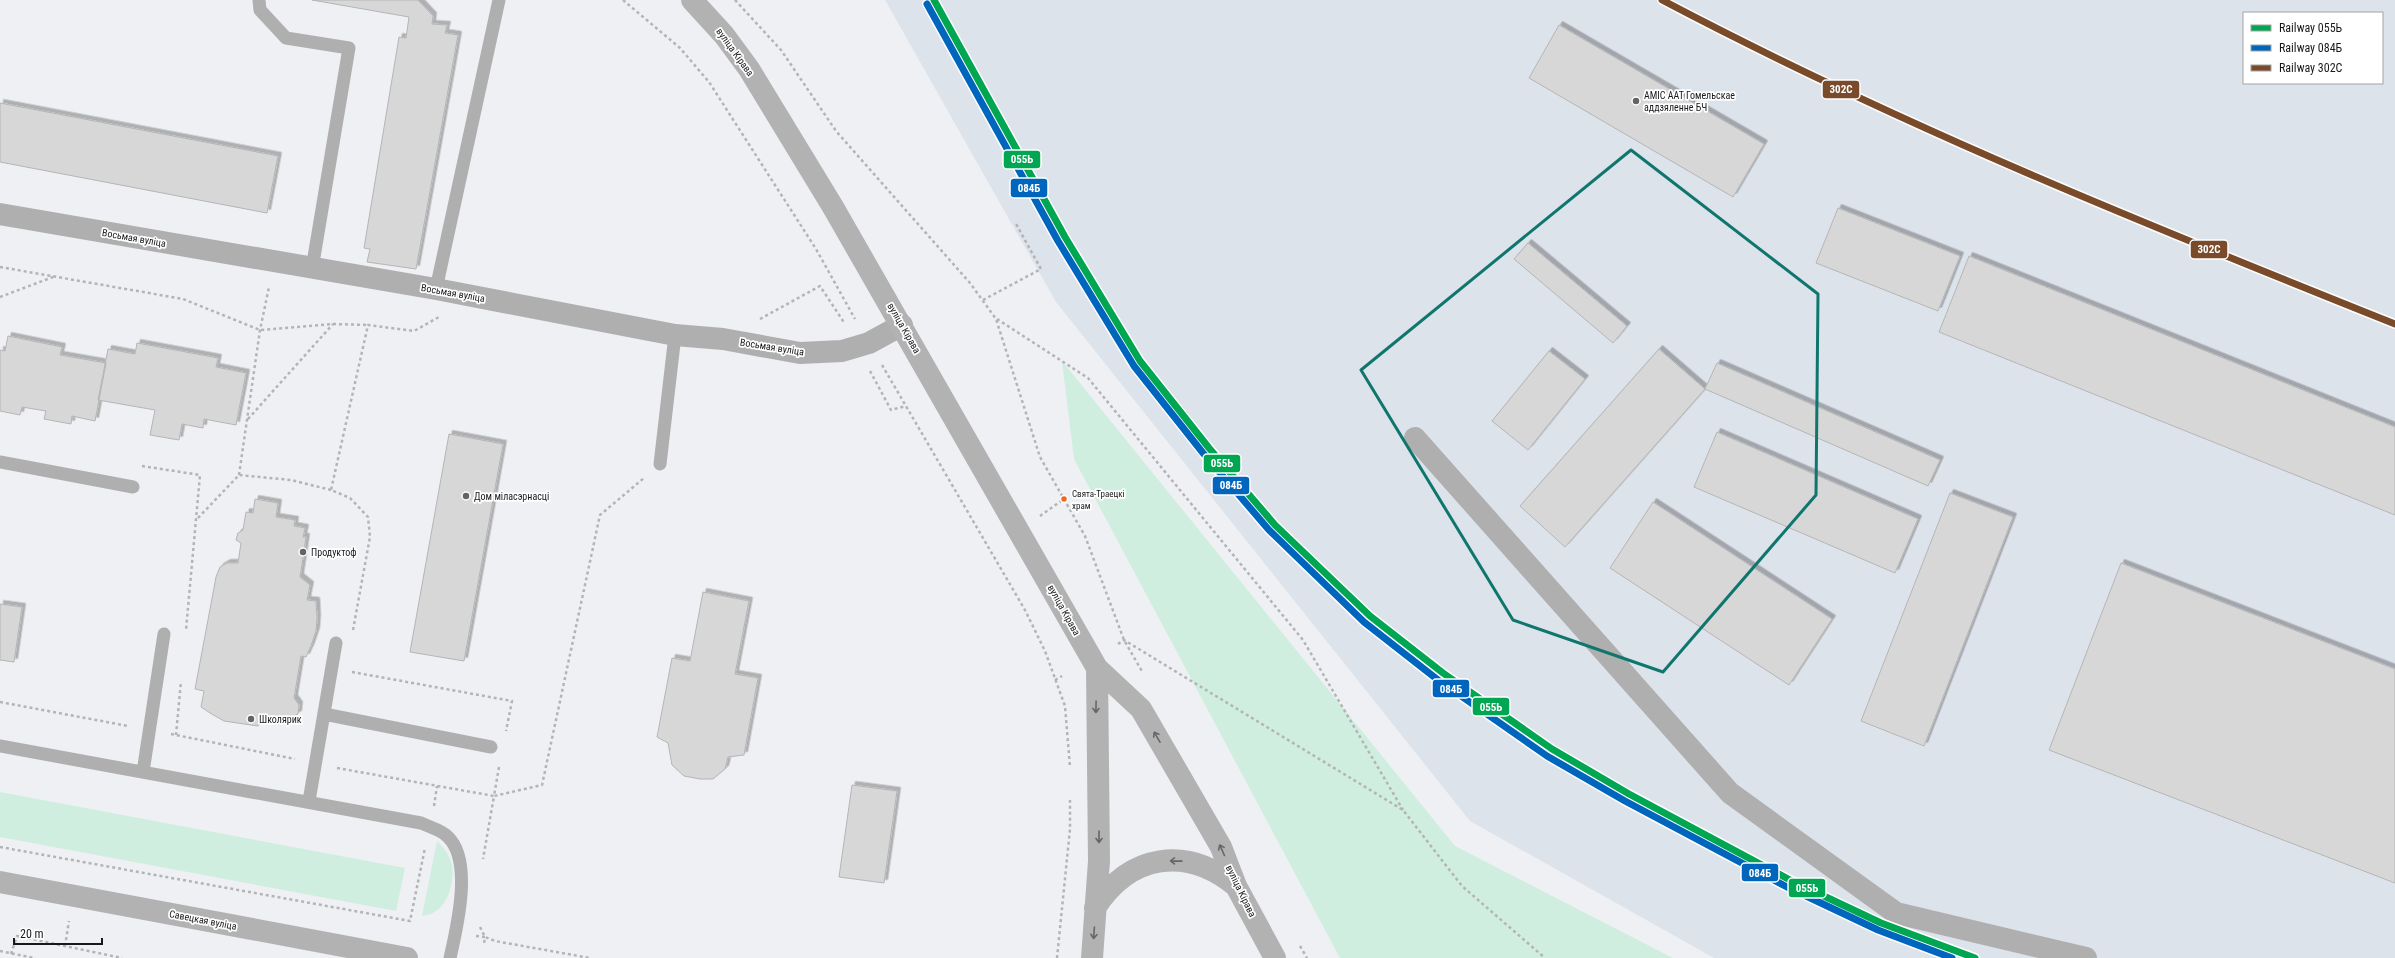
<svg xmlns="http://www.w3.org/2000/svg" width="2395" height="958" font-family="'Roboto Condensed',sans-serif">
<defs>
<filter id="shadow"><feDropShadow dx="3.5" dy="-3.5" stdDeviation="0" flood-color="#0004"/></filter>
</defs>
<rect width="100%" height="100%" fill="#eef0f3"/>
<path fill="#dde3eb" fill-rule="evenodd" d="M885,0h1510v958h-681l-244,-137 -414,-519zM2244,13h138v70h-138z"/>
<path fill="#d0eedf" d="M1062,361l393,485 218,112h-333l-266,-499z
M0,792l405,76 -9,43 -396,-74z
M437,841c6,6 13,14 15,24 3,21 -6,49 -30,51z"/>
<path fill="#d7d7d7" stroke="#b5b5b5" filter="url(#shadow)" d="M312,0h106l15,16 -1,8 15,1 -2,8 13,2 -42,234 -49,-7 3,-13 -6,-1 35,-211 7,1 3,-21z
M1559,25l205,119 -31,53 -204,-119z
M0,103l278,53 -11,57 -267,-51z
M1838,208l122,48 -22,55 -122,-48z
M1528,243l99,83 -14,17 -99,-84z
M1969,256l426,171v88l-456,-183z
M8,336l54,11 -2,8 46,8 -11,58 -23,-5 -1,8 -27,-5 2,-8 -24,-4 -2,8 -20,-4v-61l5,1z
M137,343l81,15 -2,9 30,6 -10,52 -32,-6 -1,9 -21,-4 -3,16 -29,-5 5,-25 -57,-10 10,-51 27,5z
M1659,349l46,40 -140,158 -45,-41z
M1549,351l36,28 -57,71 -36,-29z
M1717,363l223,97 -12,26 -223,-97z
M1717,432l201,87 -23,54 -201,-86z
M449,434l54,10 -39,217 -54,-9z
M1950,493l63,24 -89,229 -63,-25z
M255,499l23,4 -2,14 19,3 -1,6 11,2 -2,9h3l-6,40 10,8 -3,15 9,1 1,17 -1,13 -5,15 -5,11 -5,-1 -7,42 5,7 -1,9 -19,10 -18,-1 -3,3 -34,-5 -14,-8 -9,-6 3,-16 -9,-2 21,-112 4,-10 7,-4h11l3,-20 -5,-3 2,-7 5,-3 3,-18 7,1z
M1653,502l179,117 -43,66 -179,-117z
M2121,563l274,106v214l-346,-133z
M703,592l46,9 -14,73 23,4 -14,77 -16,2 -3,12 -12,10h-13l-16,-3 -12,-11 -4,-22 -11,-6 15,-79 18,3z
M0,604l22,3 -8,55 -14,-2z
M852,785l45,6 -13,92 -45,-6z"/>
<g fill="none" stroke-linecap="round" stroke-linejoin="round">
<path stroke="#b4b4b6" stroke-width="2.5" stroke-dasharray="3 3" stroke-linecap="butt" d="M623,0l57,48 29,34 107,167 39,70
M735,0l46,50 55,81 134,152 26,36 44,138 45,79 39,104 19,33
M0,267l183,32 77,31 74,-6 34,1
M0,297l53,-20
M983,300l58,-31 -26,-47
M760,319l60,-33 25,38
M997,319l91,59 215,262 100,170
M882,365l143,245 20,41 20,55 5,61
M870,371l21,39 15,-4
M248,419l85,-95
M142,466l58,9 -14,155
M239,475l21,-145 9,-43
M1040,516l24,-17
M198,518l41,-43 52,5 40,10
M353,630l17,-93 -2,-20 -18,-19 -19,-8 37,-165 46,6 25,-14
M1118,644l6,-4 279,170 59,76 83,72
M352,672l160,29 -6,30
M1055,680l7,-4
M0,702l128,24
M171,734l124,25
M176,735l5,-54
M499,767l-5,29 48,-11 58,-270 44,-37
M337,768l157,28 -11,63
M434,806l3,-20
M0,847l410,74 15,-73
M480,927l5,10 10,4 95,17
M476,936l9,1 -1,7
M65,946l4,-25
M1300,946l7,12
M0,951l34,7
M11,954l6,-18 105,22
M1057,958l13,-129v-29"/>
<path stroke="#b0afb0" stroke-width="13" d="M259,0l1,10 26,28 63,10 -37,221
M436,289l63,-289
M0,462l133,25
M660,464l15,-129
M324,714l167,33
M0,746l421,77c8,4 21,7 27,14 25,24 9,90 2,121
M143,772l21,-138
M309,801l27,-158"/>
<path stroke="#b0afb0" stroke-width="22" d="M0,214l436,75 239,46 48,4 77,14 42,-2 27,-8 33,-18
M1415,438l315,355 166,120 190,45"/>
<path stroke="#b2b2b3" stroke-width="22" d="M692,0l32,35 25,34 84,138 264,461 44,41 80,138 15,39 39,72
M0,882l407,76
M1095,908c35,-54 91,-63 141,-22
M1092,958l7,-97 -2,-193"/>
<defs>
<path id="rail-1" d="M934,0l131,237 75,124 69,87 66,77 95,91 73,57 109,76 77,45 161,86 91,43 94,35"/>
<path id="rail-2" d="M927,4l131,237 76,125 69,87 66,77 95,92 74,58 109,76 78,45 162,86 91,43 74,28"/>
<path id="rail-3" d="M1662,0c237,125 485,225 733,324"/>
</defs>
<use href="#rail-1" stroke="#fff" stroke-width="10"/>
<use href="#rail-2" stroke="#fff" stroke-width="10"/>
<use href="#rail-3" stroke="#fff" stroke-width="10"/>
<use href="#rail-1" stroke="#00a651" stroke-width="7"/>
<use href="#rail-2" stroke="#0065bd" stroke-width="7"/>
<use href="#rail-3" stroke="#7a4b2a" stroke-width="7"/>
</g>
<defs><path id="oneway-shaft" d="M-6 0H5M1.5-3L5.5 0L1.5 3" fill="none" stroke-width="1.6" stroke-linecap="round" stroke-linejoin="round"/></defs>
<g stroke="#656668">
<use href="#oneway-shaft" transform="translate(1096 707) rotate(91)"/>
<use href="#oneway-shaft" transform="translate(1157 737) rotate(-120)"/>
<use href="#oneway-shaft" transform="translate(1099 837) rotate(90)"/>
<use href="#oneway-shaft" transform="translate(1222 850) rotate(-114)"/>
<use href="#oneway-shaft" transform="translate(1176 861) rotate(-179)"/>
<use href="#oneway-shaft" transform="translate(1094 933) rotate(94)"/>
</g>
<path fill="none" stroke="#0f766e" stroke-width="3" stroke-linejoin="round" d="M1631,150l187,144 -2,201 -153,177 -150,-52 -152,-250z"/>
<g fill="#636467" stroke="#fff" stroke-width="1.5">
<circle cx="1636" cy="101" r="4"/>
<circle cx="466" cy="496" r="4"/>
<circle cx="303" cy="552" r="4"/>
<circle cx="251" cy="719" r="4"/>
</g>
<circle fill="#f26522" stroke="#fff" stroke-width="1.5" cx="1064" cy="499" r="3.5"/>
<g text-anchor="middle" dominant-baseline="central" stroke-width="3.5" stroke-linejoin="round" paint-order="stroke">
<g font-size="9" fill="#18191c" stroke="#fff" text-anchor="start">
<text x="1072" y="494">Свята-Траецкі<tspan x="1072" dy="12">храм</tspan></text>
</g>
<g font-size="10" fill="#18191c" stroke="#fff">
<text transform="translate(735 52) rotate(54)">вуліца Кірава</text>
<text transform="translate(134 238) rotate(10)">Восьмая вуліца</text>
<text transform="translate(453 293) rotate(10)">Восьмая вуліца</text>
<text transform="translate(904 328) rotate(60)">вуліца Кірава</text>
<text transform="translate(772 347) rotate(9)">Восьмая вуліца</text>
<text transform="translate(1064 610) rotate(61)">вуліца Кірава</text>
<text transform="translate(1241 891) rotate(64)">вуліца Кірава</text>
<text transform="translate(203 920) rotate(11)">Савецкая вуліца</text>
</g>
<g font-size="10" fill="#18191c" stroke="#fff" text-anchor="start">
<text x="1644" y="95">АМІС ААТ Гомельскае<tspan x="1644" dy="12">аддзяленне БЧ</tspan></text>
<text x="474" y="496">Дом міласэрнасці</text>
<text x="311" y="552">Продуктоф</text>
<text x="259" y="719">Школярик</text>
</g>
</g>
<g stroke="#fff" stroke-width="1.5">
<rect x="1822" y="80" width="38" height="19" rx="4" fill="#7a4b2a"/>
<rect x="1003" y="150" width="38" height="19" rx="4" fill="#00a651"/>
<rect x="1010" y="178" width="38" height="20" rx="4" fill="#0065bd"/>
<rect x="2190" y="240" width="38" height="19" rx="4" fill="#7a4b2a"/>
<rect x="1203" y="454" width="38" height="19" rx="4" fill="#00a651"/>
<rect x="1212" y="476" width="38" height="19" rx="4" fill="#0065bd"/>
<rect x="1432" y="679" width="38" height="19" rx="4" fill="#0065bd"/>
<rect x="1472" y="697" width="38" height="19" rx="4" fill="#00a651"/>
<rect x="1741" y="863" width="38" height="19" rx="4" fill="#0065bd"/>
<rect x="1788" y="878" width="38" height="20" rx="4" fill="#00a651"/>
</g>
<g font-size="11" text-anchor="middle" font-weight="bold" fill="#fff">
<text x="1841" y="93">302С</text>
<text x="1022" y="163">055Ь</text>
<text x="1029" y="192">084Б</text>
<text x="2209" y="253">302С</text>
<text x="1222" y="467">055Ь</text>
<text x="1231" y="489">084Б</text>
<text x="1451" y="693">084Б</text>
<text x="1491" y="711">055Ь</text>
<text x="1760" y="877">084Б</text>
<text x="1807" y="892">055Ь</text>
</g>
<rect x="2243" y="12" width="140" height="72" fill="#ffffff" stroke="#a3a3a4"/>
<rect x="2251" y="25" width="20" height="6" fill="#00a651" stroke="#a3a3a4"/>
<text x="2279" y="32" font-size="12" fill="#18191c">Railway 055Ь</text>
<rect x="2251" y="45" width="20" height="6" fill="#0065bd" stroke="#a3a3a4"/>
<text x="2279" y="52" font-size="12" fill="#18191c">Railway 084Б</text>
<rect x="2251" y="65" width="20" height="6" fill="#7a4b2a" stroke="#a3a3a4"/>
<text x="2279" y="72" font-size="12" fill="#18191c">Railway 302С</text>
<path d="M14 938v6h88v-6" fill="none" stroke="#18191c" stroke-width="2"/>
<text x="20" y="938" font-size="12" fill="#18191c" stroke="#ffffff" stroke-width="3" paint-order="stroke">20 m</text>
</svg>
